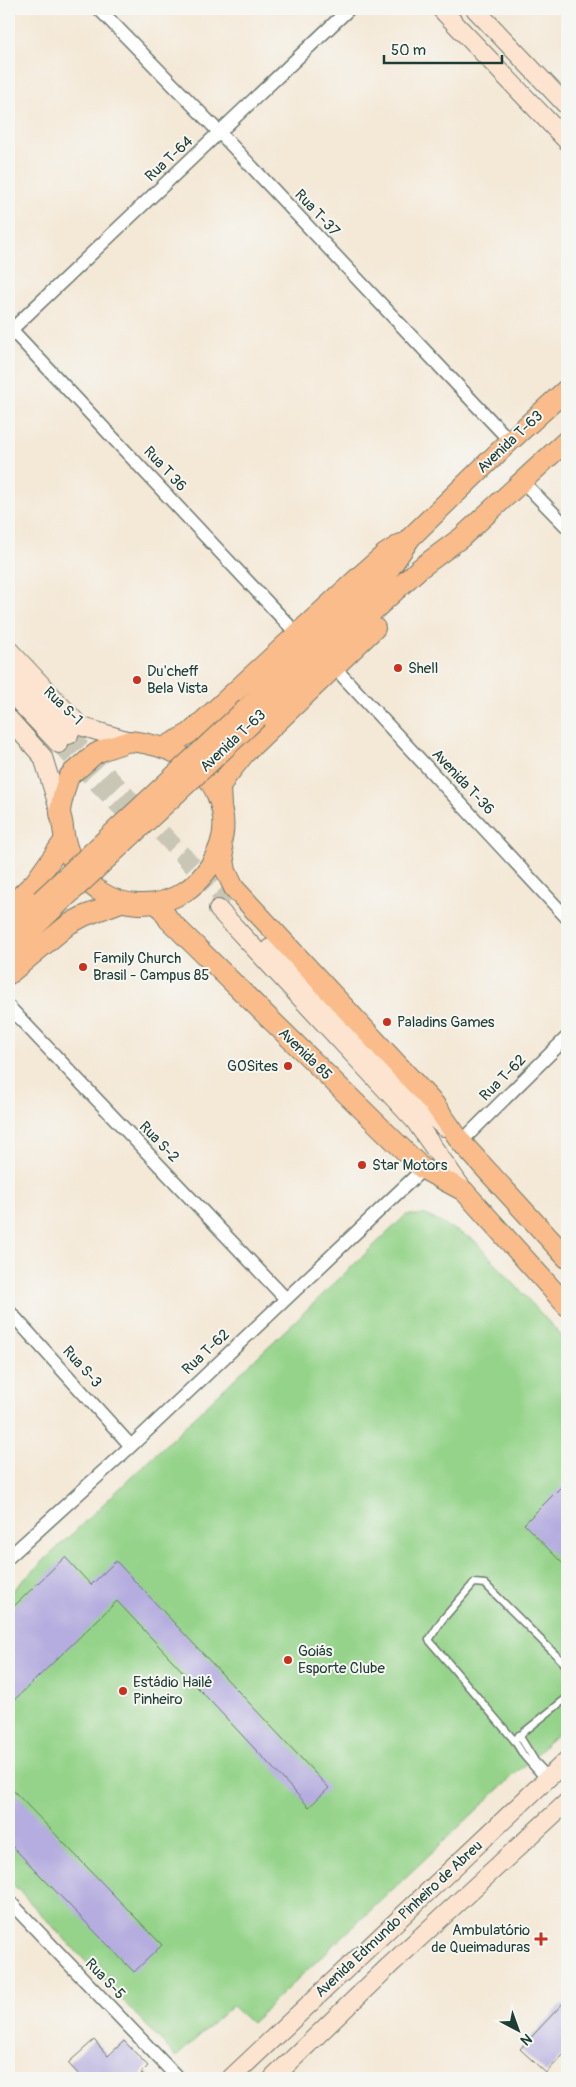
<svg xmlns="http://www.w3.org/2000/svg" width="576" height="2087" font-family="Pangolin,sans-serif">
<rect width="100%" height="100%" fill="#f6f6f2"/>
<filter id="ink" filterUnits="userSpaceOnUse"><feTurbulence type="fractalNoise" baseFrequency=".02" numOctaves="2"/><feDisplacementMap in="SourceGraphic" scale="10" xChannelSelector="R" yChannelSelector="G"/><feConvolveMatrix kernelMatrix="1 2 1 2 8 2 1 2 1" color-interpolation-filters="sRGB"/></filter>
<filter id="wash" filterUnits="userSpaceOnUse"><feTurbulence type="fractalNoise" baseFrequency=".0096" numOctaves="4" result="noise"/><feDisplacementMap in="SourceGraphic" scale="20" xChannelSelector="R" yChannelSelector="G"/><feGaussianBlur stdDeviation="1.12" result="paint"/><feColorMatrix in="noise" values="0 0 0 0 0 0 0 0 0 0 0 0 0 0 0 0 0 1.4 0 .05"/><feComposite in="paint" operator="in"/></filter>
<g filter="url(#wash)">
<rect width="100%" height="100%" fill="#f4e8d6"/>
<path fill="#94d389" stroke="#5a885e" d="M406,1215h20l48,25 93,102v383l-316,298 -19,-17 -56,51 -167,-177v-286z"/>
<g id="blocks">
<path fill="#b5addf" d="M567,1481v87l-43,-44z
M65,1557l26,28 25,-24 213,227 -20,19 -192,-206 -108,104v-94z
M9,1786l153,159 -28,27 -125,-129z
M567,1999v52l-21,22 -26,-24z
M94,2040l14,16 16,-15 24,25 -7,7 6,5h-65l-14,-15z"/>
</g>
</g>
<g filter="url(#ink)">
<use href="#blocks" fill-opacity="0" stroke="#6a796d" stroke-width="1"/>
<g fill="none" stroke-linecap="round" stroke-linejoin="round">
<path stroke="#c9c6b6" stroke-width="18" stroke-dasharray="18 9" stroke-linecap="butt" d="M69,735l159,168
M59,744l78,80"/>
<defs>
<path id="lane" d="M567,1666l-82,-82 -11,-1 -32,37 -13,20 85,100 50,-40 3,4
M519,1735l16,26 14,15
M514,1740l10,16 21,24"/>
<path id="street" d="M99,9l121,124 290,308
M9,327l288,307
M9,332l340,-323
M522,481l45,46
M334,667l233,251
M9,1007l277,292
M461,1142l106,-105
M9,1311l122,135
M9,1557l122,-111 292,-277
M9,1901l169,177"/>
<path id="secondary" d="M441,9l126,132
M475,9l92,97
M9,650l71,76 50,15
M9,671l60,64
M9,691l50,53
M9,719l34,38 17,55
M218,909l197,212 49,70
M270,948l155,162 19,17
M231,2078l336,-318
M273,2078l116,-112 178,-164"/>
<path id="primary" d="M247,708l141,-137 23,-34 99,-96 57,-52
M258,717l161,-148 43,-32 105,-97
M130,741c19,2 38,7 54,16 29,15 47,57 36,88 -31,87 -146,75 -157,-17 0,-5 -2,-10 -3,-15 0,-6 6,-30 9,-36 2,-4 8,-8 11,-10 5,-4 10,-9 15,-13 10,-6 24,-9 35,-13z
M163,748l27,-15 171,-158 24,-21 16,-10
M221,806l-1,-18 6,-11 19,-24 130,-125
M221,842l5,29 8,17 201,217 26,37 106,116
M158,903l11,17 254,249 41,22 103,115
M9,907l26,-25 29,-41
M9,930l32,-30
M9,951l41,-39
M9,974l60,-50 15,-8 37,-14"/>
</defs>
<use href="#lane" stroke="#6a796d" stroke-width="9"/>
<use href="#street" stroke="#6a796d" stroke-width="15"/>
<use href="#secondary" stroke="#6a796d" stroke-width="20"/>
<use href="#primary" stroke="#6a796d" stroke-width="22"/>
<use href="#lane" stroke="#fff" stroke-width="6"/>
<use href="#street" stroke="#fff" stroke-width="12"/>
<use href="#secondary" stroke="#fde4d0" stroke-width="18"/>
<use href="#primary" stroke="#f9bc8a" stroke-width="20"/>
<defs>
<path id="primary-bridge" d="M41,900l206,-192
M50,912l208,-195"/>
</defs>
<use href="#primary-bridge" stroke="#6a796d" stroke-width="22" stroke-linecap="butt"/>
<use href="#primary-bridge" stroke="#f9bc8a" stroke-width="20"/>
</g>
</g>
<g fill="#c8321e" stroke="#f6f6f2" stroke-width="2">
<circle cx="398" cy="668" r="5"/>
<circle cx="137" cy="680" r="5"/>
<circle cx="83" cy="967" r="5"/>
<circle cx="387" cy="1022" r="5"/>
<circle cx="288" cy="1066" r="5"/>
<circle cx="362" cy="1165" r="5"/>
<circle cx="288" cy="1660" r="5"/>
<circle cx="123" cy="1691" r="5"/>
<path d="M538.5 1931.5h5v5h5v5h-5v5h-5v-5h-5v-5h5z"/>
</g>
<g text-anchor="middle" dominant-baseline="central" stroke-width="4" stroke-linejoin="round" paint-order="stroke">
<g font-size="15" fill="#1f3d34" stroke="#f6f6f2">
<text transform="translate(169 159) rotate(-43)">Rua T-64</text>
<text transform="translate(317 213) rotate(47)">Rua T-37</text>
<text transform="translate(510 442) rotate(-43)">Avenida T-63</text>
<text transform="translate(165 469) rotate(47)">Rua T 36</text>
<text transform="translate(63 706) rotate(44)">Rua S-1</text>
<text transform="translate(233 741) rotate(-43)">Avenida T-63</text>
<text transform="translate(463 782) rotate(47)">Avenida T-36</text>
<text transform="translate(305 1054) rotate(44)">Avenida 85</text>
<text transform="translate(503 1078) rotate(-45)">Rua T-62</text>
<text transform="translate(159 1142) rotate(46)">Rua S-2</text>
<text transform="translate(206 1352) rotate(-43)">Rua T-62</text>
<text transform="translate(82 1367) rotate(48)">Rua S-3</text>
<text transform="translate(399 1919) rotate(-43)">Avenida Edmundo Pinheiro de Abreu</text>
<text transform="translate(105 1979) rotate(46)">Rua S-5</text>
</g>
<g font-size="15" fill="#1f3d34" stroke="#f6f6f2" text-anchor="start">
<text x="408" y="668">Shell</text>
<text x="147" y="671">Du'cheff<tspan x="147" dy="17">Bela Vista</tspan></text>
<text x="93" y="958">Family Church<tspan x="93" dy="17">Brasil - Campus 85</tspan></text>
<text x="397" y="1022">Paladins Games</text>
<text x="278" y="1066" text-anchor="end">GOSites</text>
<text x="372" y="1165">Star Motors</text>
<text x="298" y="1651">Goiás<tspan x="298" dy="17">Esporte Clube</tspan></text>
<text x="133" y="1682">Estádio Hailé<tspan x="133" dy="17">Pinheiro</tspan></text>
<text x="530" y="1930" text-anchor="end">Ambulatório<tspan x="530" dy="17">de Queimaduras</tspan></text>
</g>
</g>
<rect width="576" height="2087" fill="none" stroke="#f6f6f2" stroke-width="30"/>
<g transform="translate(518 2030) rotate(139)" stroke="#f6f6f2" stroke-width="4" paint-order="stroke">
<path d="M0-4L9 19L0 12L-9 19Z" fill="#1f3d34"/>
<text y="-8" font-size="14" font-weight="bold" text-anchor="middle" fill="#1f3d34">N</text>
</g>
<path d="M384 55v8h118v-8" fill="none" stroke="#1f3d34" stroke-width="2.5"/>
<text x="391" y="55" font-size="15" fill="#1f3d34" stroke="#f6f6f2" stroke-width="4" paint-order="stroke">50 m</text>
</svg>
